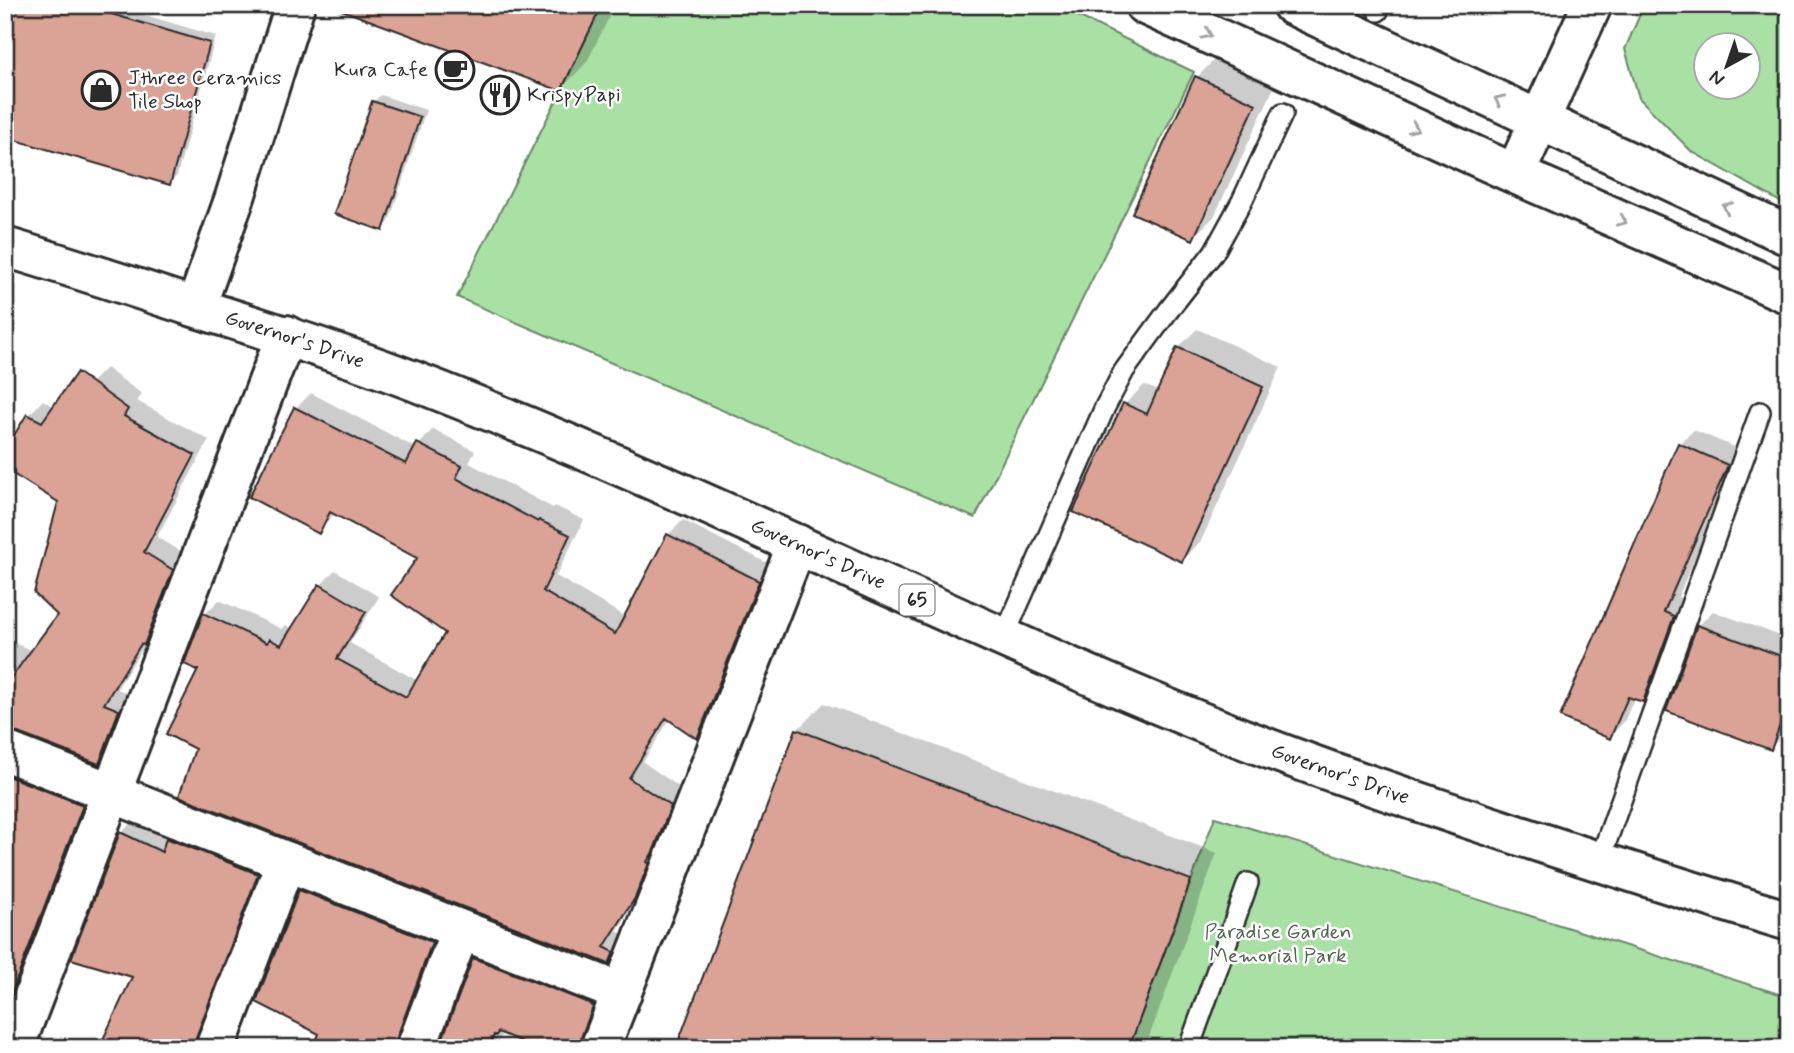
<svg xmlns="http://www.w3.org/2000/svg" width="1794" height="1053" font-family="Mynerve,sans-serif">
<rect width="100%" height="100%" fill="#fff"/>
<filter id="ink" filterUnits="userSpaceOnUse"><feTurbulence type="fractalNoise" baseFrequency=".0143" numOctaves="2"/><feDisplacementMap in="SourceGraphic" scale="14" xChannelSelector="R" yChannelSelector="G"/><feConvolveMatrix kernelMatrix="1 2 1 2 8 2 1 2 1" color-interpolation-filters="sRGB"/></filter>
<g filter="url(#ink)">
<path fill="#a9e1a5" stroke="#6a8668" stroke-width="2" fill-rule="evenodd" d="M602,5h453l139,67 -219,446 -518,-221 104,-206z
M1644,5h145v202l-98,-56 -52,-53 -14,-49zM1706,46h42v42h-42z
M1215,817l574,180v51h-660z"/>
<path fill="#0003" d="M5,5h106l105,31 -39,140 -8,7z
M373,5h242l-28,57 -26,27z
M1218,56l58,27 -62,134 -22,21 5,-161z
M381,95l45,15 -37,112 -7,7 -9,-127z
M1197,329l84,38 -80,174 -19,19 -57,-156 19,-19 15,6 19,-43z
M106,368l36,26 -5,7 72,39 -52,97 30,18 -28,73 -11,11 -31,50 16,6 -20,52 -15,15 -93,-34v-89l28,12 26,-36 21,-190 -75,28 24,-38 14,-15 38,23 10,-40z
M311,393l105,55 17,-19 42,22 -6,12 84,45 2,-2 29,14 -28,56 70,41 42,-82 15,-15 90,46 -62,157 -14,14 -27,-18 -27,43 42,29 -36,91 -32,49 11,6 -5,11 -14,14 -412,-214 8,-134 14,-14 63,29 3,-4 8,4 28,-44 14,-15 44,27 -29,46 68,38 30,-48 -28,-76 -85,-44 -16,18 -68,-35 45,-88z
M1694,430l47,20 -63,147 10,4 -31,85 -14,14 -8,-3 -11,25 -15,15 70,-293z
M1713,611l76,28v84l-4,10 -15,15 -102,-38 30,-84z
M1789,613v13l-4,-2z
M824,703l393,150 -72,195h-468l120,-318z
M5,752l92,38 -92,258z
M136,818l135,41 -63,189h-95l22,-72 -61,-18 47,-125z
M315,876l131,51 -31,121h-100l6,-15 -21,-142z
M489,944l117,46 -15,58h-49l-39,-16 -7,16h-55l34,-89z"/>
<path fill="#dba395" stroke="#2b2b2b" stroke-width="2" d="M5,5h76l129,38 -40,142 -165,-48z
M339,5h263l-41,86 -222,-82z
M1195,76l61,28 -63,136 -61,-27z
M372,101l48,16 -37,114 -49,-17z
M1177,347l86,40 -81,175 -109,-50 50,-109 24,11z
M77,372l51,37 -4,7 71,39 -51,97 29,18 -29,75 -3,-1 -37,60 15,6 -20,54 -86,-33 -8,-1v-44l52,-71 -23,-22 24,-91 -53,-33v-19l22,-36 15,8z
M294,407l112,57 11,-21 45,23 -6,12 82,44 1,-2 31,15 -27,56 72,43 52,-100 92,47 -62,158 -31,-21 -37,60 42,28 -18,46 -6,10 2,1 -14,35 -31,49 10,5 -5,12 -430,-168 16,-47 -29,-15 32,-64 -14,-6 19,-51 64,30 2,-4 12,6 38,-61 47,28 -29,47 69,38 39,-64 -54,-38 26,-37 -87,-46 -11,22 -70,-37z
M1678,443l50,22 -64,147 10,4 -31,86 -15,-5 -18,42 -50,-22z
M1697,625l92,34v41l-18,50 -105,-39z
M796,729l395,151 -62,168h-453z
M5,775l78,30 -78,205z
M120,832l42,20 4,-14 92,36 -63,166 -1,8h-95l33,-71 -61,-18z
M299,890l133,52 -36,98 -1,8h-82l6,-14 -63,-32z
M473,958l118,46 2,3 -13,33 -1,8h-42l-39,-16 -2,4 -2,-1 -5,13h-50z"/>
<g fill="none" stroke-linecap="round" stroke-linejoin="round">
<defs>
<path id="service" d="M1378,11l3,-6
M1003,639l102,-232 19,-36 44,-60 46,-59 28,-51 41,-88
M1599,862l161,-450
M1189,1048l59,-165"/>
<path id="minor" d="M1145,5l370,169 274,120
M1292,5l497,231
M1515,174l77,-169
M196,307l39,-110 60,-192
M5,751l617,242
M14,1048l272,-713
M215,1048l71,-187
M416,1048l44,-117
M600,1048l197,-504"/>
<g id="primary">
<path id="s1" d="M5,247c64,19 128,40 192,61 83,26 165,52 245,84 262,103 513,231 774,336 86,35 174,64 262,94 103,34 207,68 311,99"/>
</g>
</defs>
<use href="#service" stroke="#2b2b2b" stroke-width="24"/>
<use href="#minor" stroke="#2b2b2b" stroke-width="44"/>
<use href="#primary" stroke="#2b2b2b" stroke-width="44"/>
<use href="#service" stroke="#fff" stroke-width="19"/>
<use href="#minor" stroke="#fff" stroke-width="38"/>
<use href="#primary" stroke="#fff" stroke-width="38"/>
</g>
<defs><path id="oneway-chevron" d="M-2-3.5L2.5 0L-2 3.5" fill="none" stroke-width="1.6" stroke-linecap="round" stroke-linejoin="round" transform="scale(1.75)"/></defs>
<g stroke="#a0a0a0">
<use href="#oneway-chevron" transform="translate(1207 34) rotate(24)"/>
<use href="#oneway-chevron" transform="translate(1499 100) rotate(-155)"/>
<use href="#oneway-chevron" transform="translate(1414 128) rotate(24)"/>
<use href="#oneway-chevron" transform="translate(1727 207) rotate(-155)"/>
<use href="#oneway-chevron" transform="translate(1622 221) rotate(24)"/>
</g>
</g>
<defs>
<symbol id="cafe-ring" viewBox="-11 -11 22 22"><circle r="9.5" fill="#fff" stroke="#2b2b2b" stroke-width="1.5"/><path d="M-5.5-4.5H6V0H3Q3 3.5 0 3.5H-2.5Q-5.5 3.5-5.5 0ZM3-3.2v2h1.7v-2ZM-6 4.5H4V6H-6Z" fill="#2b2b2b"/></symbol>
<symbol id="shop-ring" viewBox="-11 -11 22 22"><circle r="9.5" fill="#fff" stroke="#2b2b2b" stroke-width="1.5"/><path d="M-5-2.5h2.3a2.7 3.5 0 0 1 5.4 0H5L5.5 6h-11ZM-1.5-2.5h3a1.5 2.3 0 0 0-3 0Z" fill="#2b2b2b"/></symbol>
<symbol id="restaurant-ring" viewBox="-11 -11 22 22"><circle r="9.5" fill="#fff" stroke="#2b2b2b" stroke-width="1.5"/><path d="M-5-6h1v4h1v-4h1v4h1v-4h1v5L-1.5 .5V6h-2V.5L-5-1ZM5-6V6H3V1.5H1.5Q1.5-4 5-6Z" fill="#2b2b2b"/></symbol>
</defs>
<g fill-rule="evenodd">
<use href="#cafe-ring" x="433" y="48" width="44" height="44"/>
<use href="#shop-ring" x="79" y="68" width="44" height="44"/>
<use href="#restaurant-ring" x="478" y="73" width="44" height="44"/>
</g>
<g text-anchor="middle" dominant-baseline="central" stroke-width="5" stroke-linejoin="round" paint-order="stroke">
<rect fill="#fff" stroke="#6b6b6b" stroke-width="2" x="899.5" y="584.5" width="35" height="31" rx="5"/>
<g font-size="19" font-weight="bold" fill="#2b2b2b">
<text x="917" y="600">65</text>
</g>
<g font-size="21" fill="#2b2b2b" stroke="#fff" text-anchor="start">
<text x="428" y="70" text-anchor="end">Kura Cafe</text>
<text x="128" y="78">Jthree Ceramics<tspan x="128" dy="24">Tile Shop</tspan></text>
<text x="527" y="95">KrispyPapi</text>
</g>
<g font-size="21" fill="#2b2b2b" stroke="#fff">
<text stroke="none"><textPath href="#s1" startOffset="304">Governor's Drive</textPath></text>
<text stroke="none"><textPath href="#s1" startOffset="870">Governor's Drive</textPath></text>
<text stroke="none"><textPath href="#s1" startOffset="1437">Governor's Drive</textPath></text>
</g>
<g font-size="21" fill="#516250" stroke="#fff">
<text x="1278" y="932">Paradise Garden<tspan x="1278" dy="24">Memorial Park</tspan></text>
</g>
</g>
<rect width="1794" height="1053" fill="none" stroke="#fff" stroke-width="28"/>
<rect x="14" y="14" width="1766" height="1025" fill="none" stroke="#2b2b2b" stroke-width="2.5" filter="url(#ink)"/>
<g transform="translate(1727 66) rotate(220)"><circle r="33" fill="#ffffff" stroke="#aaaaaa" stroke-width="2"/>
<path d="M0-5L12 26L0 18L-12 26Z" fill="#2b2b2b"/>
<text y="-10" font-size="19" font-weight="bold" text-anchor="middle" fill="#2b2b2b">N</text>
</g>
</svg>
